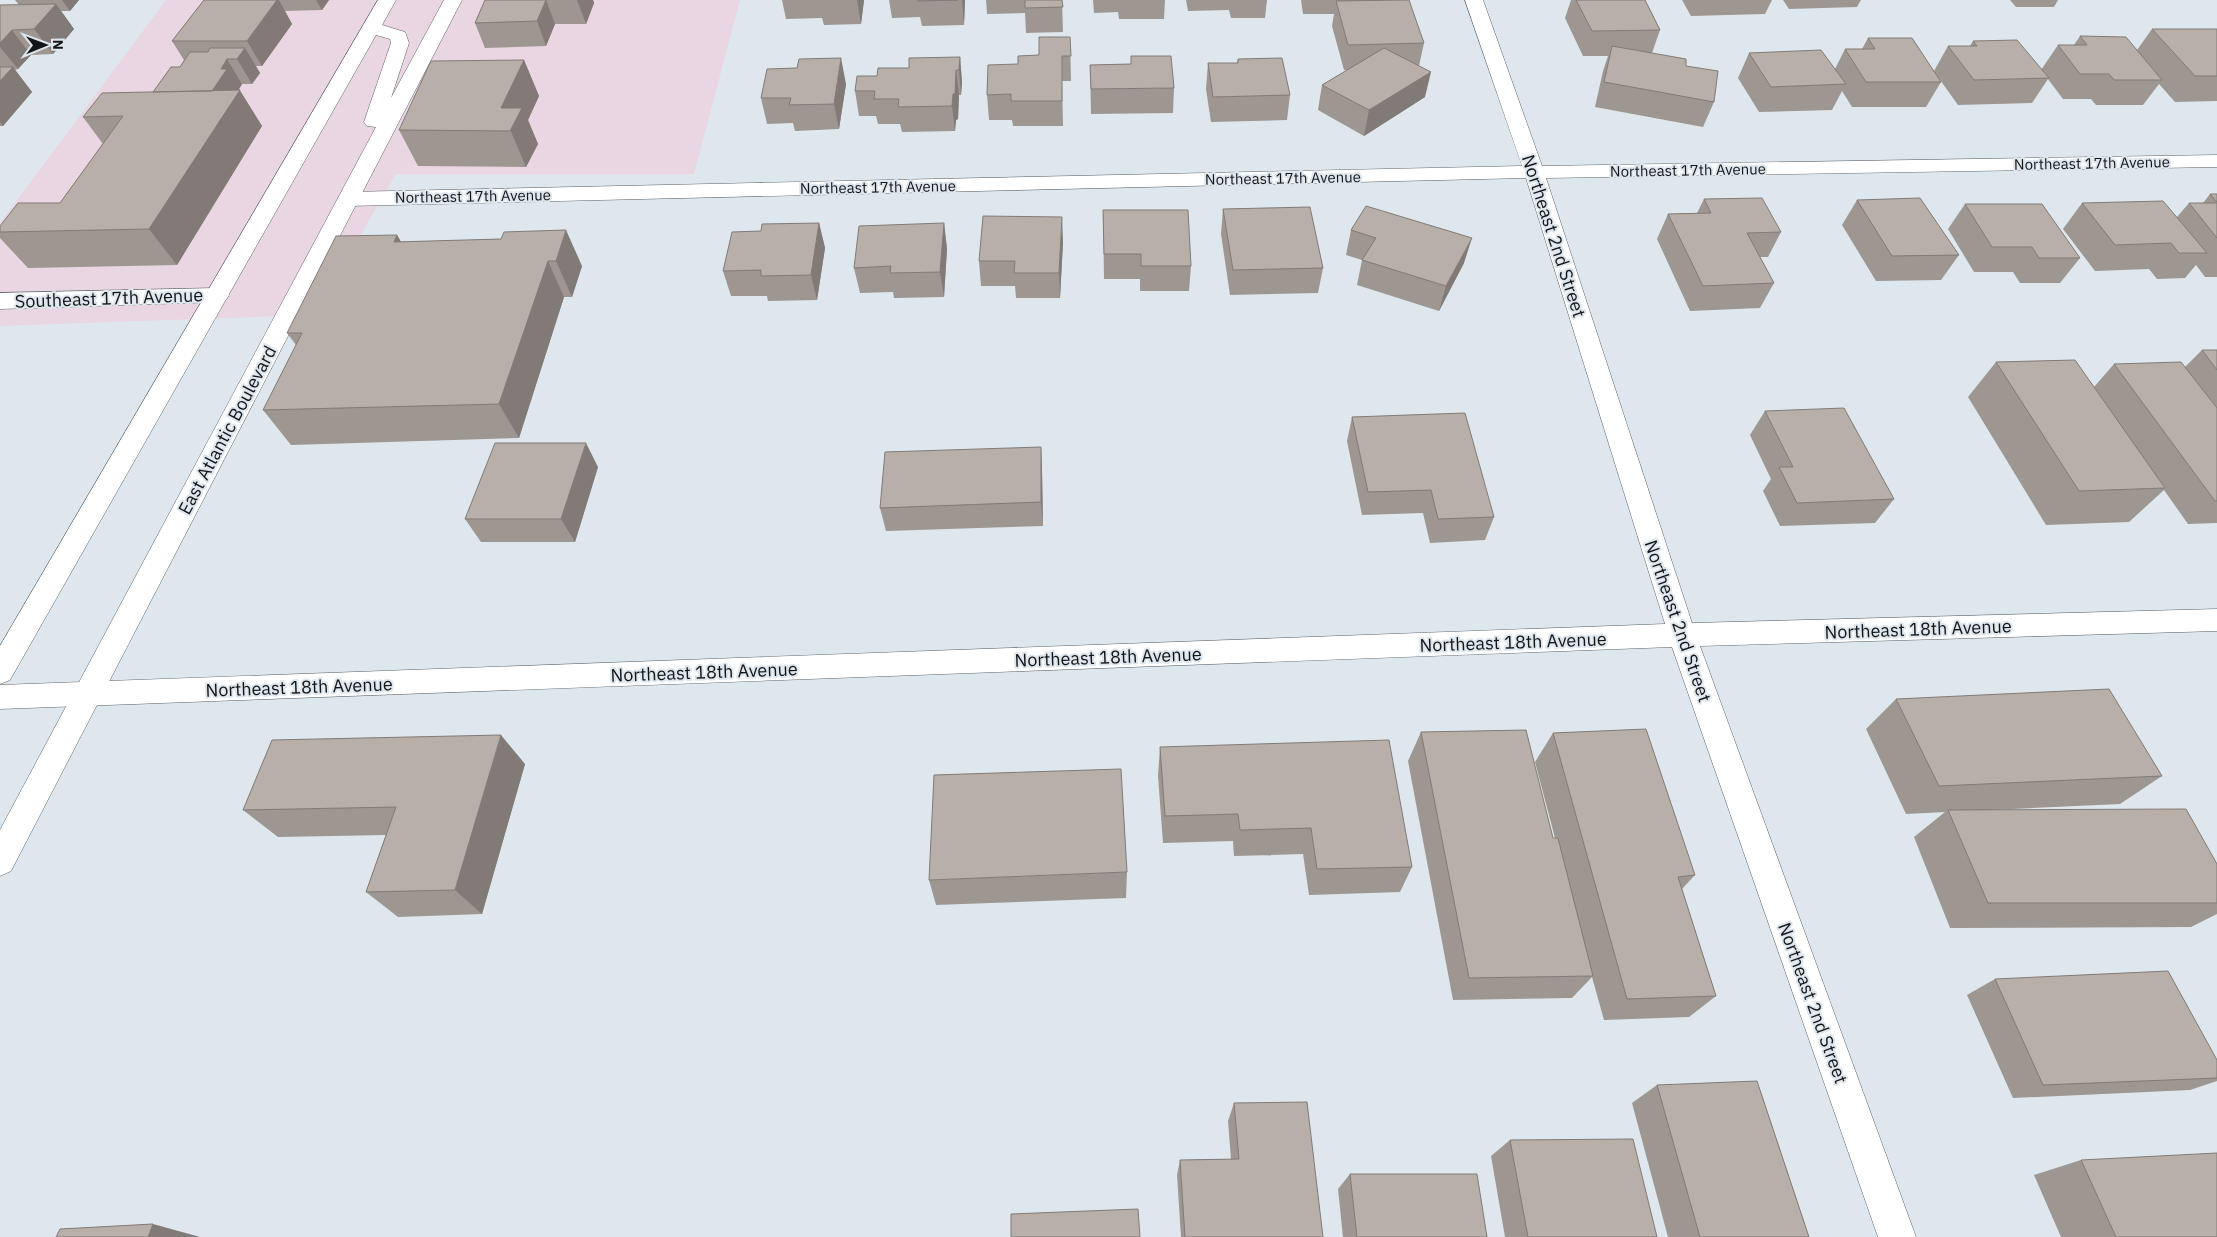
<svg xmlns="http://www.w3.org/2000/svg" width="2217" height="1237" font-family="'IBM Plex Sans',sans-serif">
<rect width="100%" height="100%" fill="#dee7ee"/>
<path fill="#ead5e2" d="M166,0h574l-46,174h-298l-82,141 -314,11v-103z"/>
<g fill="none" stroke-linecap="round" stroke-linejoin="round">
<defs>
<path id="minor" d="M1465,0h18l59,166 675,-11v12l-671,11 146,445 525,-14v22l-517,15 216,591h-38l-206,-590 -1672,62v-24l1665,-61 -139,-446 -1178,28 -7,-2 -3,-5 3,-5 7,-2 1174,-26z
M218,288l8,2 3,5 -3,5 -8,2 -218,7v-16z"/>
<path id="major" d="M378,0h18l-14,25 23,7 4,11 -18,55 53,-98h18l-451,871 -11,5v-46l376,-703 -9,-1 -3,-4 27,-79 -1,-4 -14,-4 -366,645 -10,4v-38z"/>
</defs>
<use href="#minor" stroke="#5b6369" stroke-width="1"/>
<use href="#major" stroke="#5b6369" stroke-width="1"/>
<use href="#minor" fill="#fff" fill-rule="evenodd"/>
<use href="#major" fill="#fff" fill-rule="evenodd"/>
</g>
<path fill="#9e9690" d="M15,0h64l-9,11h-9l13,18 -21,25 -22,1 -13,14 -3,1 17,22 -29,34h-3v-121h19z
M204,0h125l-7,10 -37,1 7,13 -30,42h-6l4,7 -8,11h-10l-3,5 23,37 -85,139 -149,3 -28,-30v-12l60,-23 43,-59 -20,-27 70,-25 27,-25 4,-7 -12,-19z
M485,0h108l1,3 -8,21h-31l-9,22 -61,2 -10,-25z
M782,0h82l-3,24 -37,1 -2,-7 -36,1z
M889,0h76l-1,25 -42,1 -2,-9 -28,1z
M986,0h76l1,32 -37,1 -1,-20 -38,1z
M1093,0h72l-1,19h-45l-1,-7 -24,1z
M1186,0h81l-2,18h-34l-2,-8 -41,1z
M1301,0h64l-1,1 60,42 -5,23 6,31 -61,39 -46,-26 4,-25 26,-15h-4l-12,-44 2,-12h-31z
M1571,0h74l15,30 -8,23 34,13 28,36 -11,25 -108,-20 8,-36 5,-15h-25l-18,-38z
M1682,0h90l-7,14 -74,2z
M1783,0h78l-4,7 -68,2z
M2010,0h48l-4,7h-38z
M2152,29h65v72l-42,1 -16,-18 -16,21h-47l-5,-6h-28l-15,-20 -16,24 -74,2 -20,-28 3,5 -15,25h-74l-10,-16 -10,19 -73,2 -21,-34 11,-25 86,16 10,-20h17l6,-11 66,33 14,-25h22l3,-5 68,29 17,-25h16l6,-9 57,14z
M1070,37l1,44h-9l1,45h-50l-1,-6h-23l-2,-25 31,-31 21,-9z
M1131,56l43,32 -1,25 -82,1 -1,-49 41,-1z
M960,57l2,25 -1,13h-2l-1,24 -2,1 -1,11 -53,1 -2,-8h-22l-2,-8h-17l-4,-25 22,-15 32,-8z
M1238,59l52,36 -3,25 -76,2 -5,-33 2,-26h29z
M524,60l15,36 -11,24 10,24 -12,23 -108,-1 -19,-36z
M846,84l-7,45 -44,2 -2,-8 -26,1 -6,-26z
M2210,194h7v83h-12l-9,-12 -11,13 -28,1 -8,-10 -54,2 -32,-42 19,-26 95,14 12,-14h14z
M1704,199l77,33 -13,25h-8l14,26 -14,25 -70,3 -33,-72 11,-25 29,-1z
M1857,200l102,55 -18,25 -65,1 -34,-56z
M1965,204l115,54 -20,25h-40l-7,-11h-39l-26,-43z
M1223,209l100,59 -5,25 -88,2 -9,-61z
M1103,210l88,56 -2,25h-49v-12h-36z
M819,223l6,25 -8,52 -49,1 -1,-5h-36l-8,-25 38,-40z
M944,223l3,26 -3,48 -50,1 -1,-6 -33,1 -6,-25z
M1351,230l113,33 -25,48 -82,-26 5,-25 -16,-5z
M397,235l4,7 100,-3 81,27 -10,31h-8l-45,141 -228,7 -28,-35 33,-65 -9,-12z
M1063,242l-3,56h-44l-1,-12h-34l-2,-25z
M2202,350h15v173l-29,1 -24,-34 -35,32 -83,3 -78,-128 28,-35 98,25 20,-23 71,3z
M1765,411l129,88 -19,24 -95,3 -17,-35 8,-12 -21,-44z
M1352,417l142,100 -9,23 -55,3 -7,-30 -61,2 -15,-74z
M1041,447l1,24 1,55 -157,5 -6,-23z
M598,467l-23,75h-94l-16,-23z
M1896,699l266,77 -42,28 -130,6 227,54v50l-26,13 -241,1 -36,-91 31,-25 -39,2 -40,-85z
M1421,732l132,106h2l-20,-76 18,-29 142,142 -13,14 34,107 -27,21 -85,3 -12,-43 -20,21 -119,2 -45,-239z
M1160,747l252,120 -12,25 -91,3 -6,-41 -69,2 -1,-15 -70,2 -5,-67z
M525,764l-43,150 -84,3 -32,-25 20,-57 -108,2 -35,-27z
M1127,872l-1,26 -190,7 -7,-25z
M1995,979l222,81v21l-27,9 -177,8 -46,-103z
M1657,1085l152,152h-141l-36,-134z
M1234,1103l89,134h-142l-4,-62 3,-15 51,-1 -3,-38z
M1510,1140l147,97h-152l-14,-81z
M2081,1160l136,77h-156l-27,-62z
M1350,1174l137,63h-144l-5,-48z"/>
<path fill="#817a76" d="M62,0h17l-9,11z
M277,0h2l13,24 -30,42 -15,-25z
M316,0h13l-7,10z
M546,0l9,24 -9,22 -9,-25z
M577,0h16l1,3 -8,21z
M857,0h7l-3,24z
M962,0h3l-1,25z
M56,4l18,25 -21,25 -19,-25z
M12,30l19,25 -13,14 -18,-22v-4z
M245,48l15,25 -8,11 -15,-25z
M960,57l2,25 -1,13 -2,-25z
M841,58l5,26 -7,45 -5,-25z
M227,59l15,25 -3,5 3,5 20,32 -85,139 -28,-36 62,-137 10,-23z
M524,60l15,36 -11,24 10,24 -12,23 -25,-59z
M13,67l19,25 -29,34 -3,-4v-42z
M956,70l3,25 -1,24 -2,1 -1,11 -3,-25z
M1431,72l-6,25 -61,39 5,-26z
M1062,217l1,25 -3,56 -1,-25z
M819,223l6,25 -8,52 -6,-25z
M944,223l3,26 -3,48 -4,-25z
M566,230l16,36 -10,31 -16,-36z
M397,235l20,35 -23,-28z
M1472,238l-8,25 -25,48 7,-25z
M548,261l16,36 -45,141 -20,-34z
M586,443l12,24 -23,75 -14,-23z
M1041,447l1,24 1,55 -2,-24z
M501,735l24,29 -43,150 -27,-24z
M153,1224l47,13h-52z"/>
<path fill="#b8afa8" stroke="#817a76" d="M204,0h73l-30,41h-75z
M485,0h61l-9,21 -62,2z
M918,0h40l-40,1z
M1025,0h37l1,7 -38,1z
M1409,0l15,43 -76,2 -12,-44z
M1576,0h69l15,30 -68,1z
M56,4l-22,25 -22,1 -12,13v-38z
M2152,29h65v47h-22z
M2080,36l46,1 36,43h-48l-5,-6h-29l-22,-29h29z
M1039,37h31l1,19h-9v45h-51v-7l-24,1 1,-30 30,-1v-8l21,-1z
M1868,38h44l29,44h-75l-21,-33h30z
M2017,40l32,38 -75,2 -26,-34h29l-4,-5z
M1612,46l74,13v7l32,5 -4,31 -110,-20z
M210,48h35l-8,11h-10l-6,10h6l-15,22 -59,1 18,-25h9l10,-15h18z
M1384,48l47,24 -62,38 -47,-25z
M1821,50l25,34 -75,3 -22,-34z
M1131,56h40l3,32 -83,1 -1,-24 41,-1z
M960,57l-1,13h-3l-1,24h-2l-1,12 -54,1 1,-8h-25l1,-8h-20l2,-15h20l1,-8h31v-10z
M841,58l-7,46 -45,1 2,-7h-30l6,-29 30,-1 2,-9z
M1282,58l8,37 -77,2 -5,-34h30v-4z
M524,60l-23,48h21l-12,23 -111,-1 32,-69z
M0,67h13l-13,14z
M240,90l-91,139 -149,3v-6l18,-23h42l63,-87 -40,1 19,-24z
M2210,194h7v8z
M1762,198l19,34 -34,1 27,50 -71,3 -35,-72 43,-1 -7,-14z
M1920,198l39,57 -67,1 -35,-56z
M2163,201l44,52h-28l-8,-10 -56,2 -33,-42z
M2189,203h28v35z
M1965,204h77l38,54h-41l-7,-11h-40z
M1366,206l106,32 -26,48 -84,-26 14,-22 -25,-8z
M1310,207l13,61 -90,2 -10,-61z
M1103,210h85l3,56h-50v-12h-37z
M983,216l79,1 -3,56h-45l1,-12h-36z
M819,223l-8,52 -50,1v-6l-38,1 9,-39 29,-1 1,-7z
M944,223l-4,49 -50,1 1,-7 -37,2 5,-42z
M566,230l-10,31h-8l-49,143 -236,6 39,-77h-15l49,-97 61,-1 -3,7 107,-3 3,-7z
M2202,350h15v20z
M2075,360l90,128 -86,3 -83,-129z
M2181,362l36,46v93h-2l-101,-137z
M1844,408l50,91 -97,4 -18,-36h14l-28,-56z
M1465,413l29,104 -56,2 -7,-29 -63,2 -16,-75z
M495,443h91l-25,76h-96z
M1041,447v55l-161,6 5,-56z
M2109,689l53,87 -223,10 -43,-87z
M1646,729l49,146 -17,2 38,119 -89,3 -74,-266z
M1526,730l27,108h5l35,138 -124,2 -48,-246z
M501,735l-46,155 -89,2 30,-85 -153,3 29,-70z
M1389,740l23,127 -95,2 -6,-41 -71,2 -2,-16 -73,2 -5,-69z
M1121,769l6,103 -198,8 5,-105z
M2186,809l31,55v39h-229l-40,-93z
M2168,971l49,89v18l-174,7 -48,-106z
M1757,1081l52,156h-109l-43,-152z
M1307,1102l16,135h-138l-5,-77 59,-1 -5,-56z
M1633,1139l24,98h-129l-18,-97z
M2217,1153v84h-101l-35,-77z
M1350,1174h127l10,63h-130z
M1138,1209l2,28h-129v-23z
M153,1224l-5,13h-92l4,-8z"/>
<g text-anchor="middle" dominant-baseline="central" stroke-width="4" stroke-linejoin="round" paint-order="stroke">
<g font-size="15" fill="#131619" stroke="#dee7ee">
<text transform="translate(2092 163) rotate(-1)">Northeast 17th Avenue</text>
<text transform="translate(1688 170) rotate(-1)">Northeast 17th Avenue</text>
<text transform="translate(1283 178) rotate(-1)">Northeast 17th Avenue</text>
<text transform="translate(878 187) rotate(-1)">Northeast 17th Avenue</text>
<text transform="translate(473 196) rotate(-1)">Northeast 17th Avenue</text>
</g>
<g font-size="18" fill="#131619" stroke="#dee7ee">
<text transform="translate(1554 236) rotate(72)">Northeast 2nd Street</text>
<text transform="translate(109 298) rotate(-2)">Southeast 17th Avenue</text>
<text transform="translate(227 430) rotate(-62)">East Atlantic Boulevard</text>
<text transform="translate(1678 621) rotate(71)">Northeast 2nd Street</text>
<text transform="translate(1918 629) rotate(-2)">Northeast 18th Avenue</text>
<text transform="translate(1513 642) rotate(-2)">Northeast 18th Avenue</text>
<text transform="translate(1108 657) rotate(-2)">Northeast 18th Avenue</text>
<text transform="translate(704 672) rotate(-2)">Northeast 18th Avenue</text>
<text transform="translate(299 687) rotate(-2)">Northeast 18th Avenue</text>
<text transform="translate(1813 1003) rotate(70)">Northeast 2nd Street</text>
</g>
</g>
<g transform="translate(45 45) rotate(89)" stroke="#dee7ee" stroke-width="4" paint-order="stroke">
<path d="M0-4L9 19L0 12L-9 19Z" fill="#131619"/>
<text y="-8" font-size="14" font-weight="bold" text-anchor="middle" fill="#131619">N</text>
</g>
</svg>
